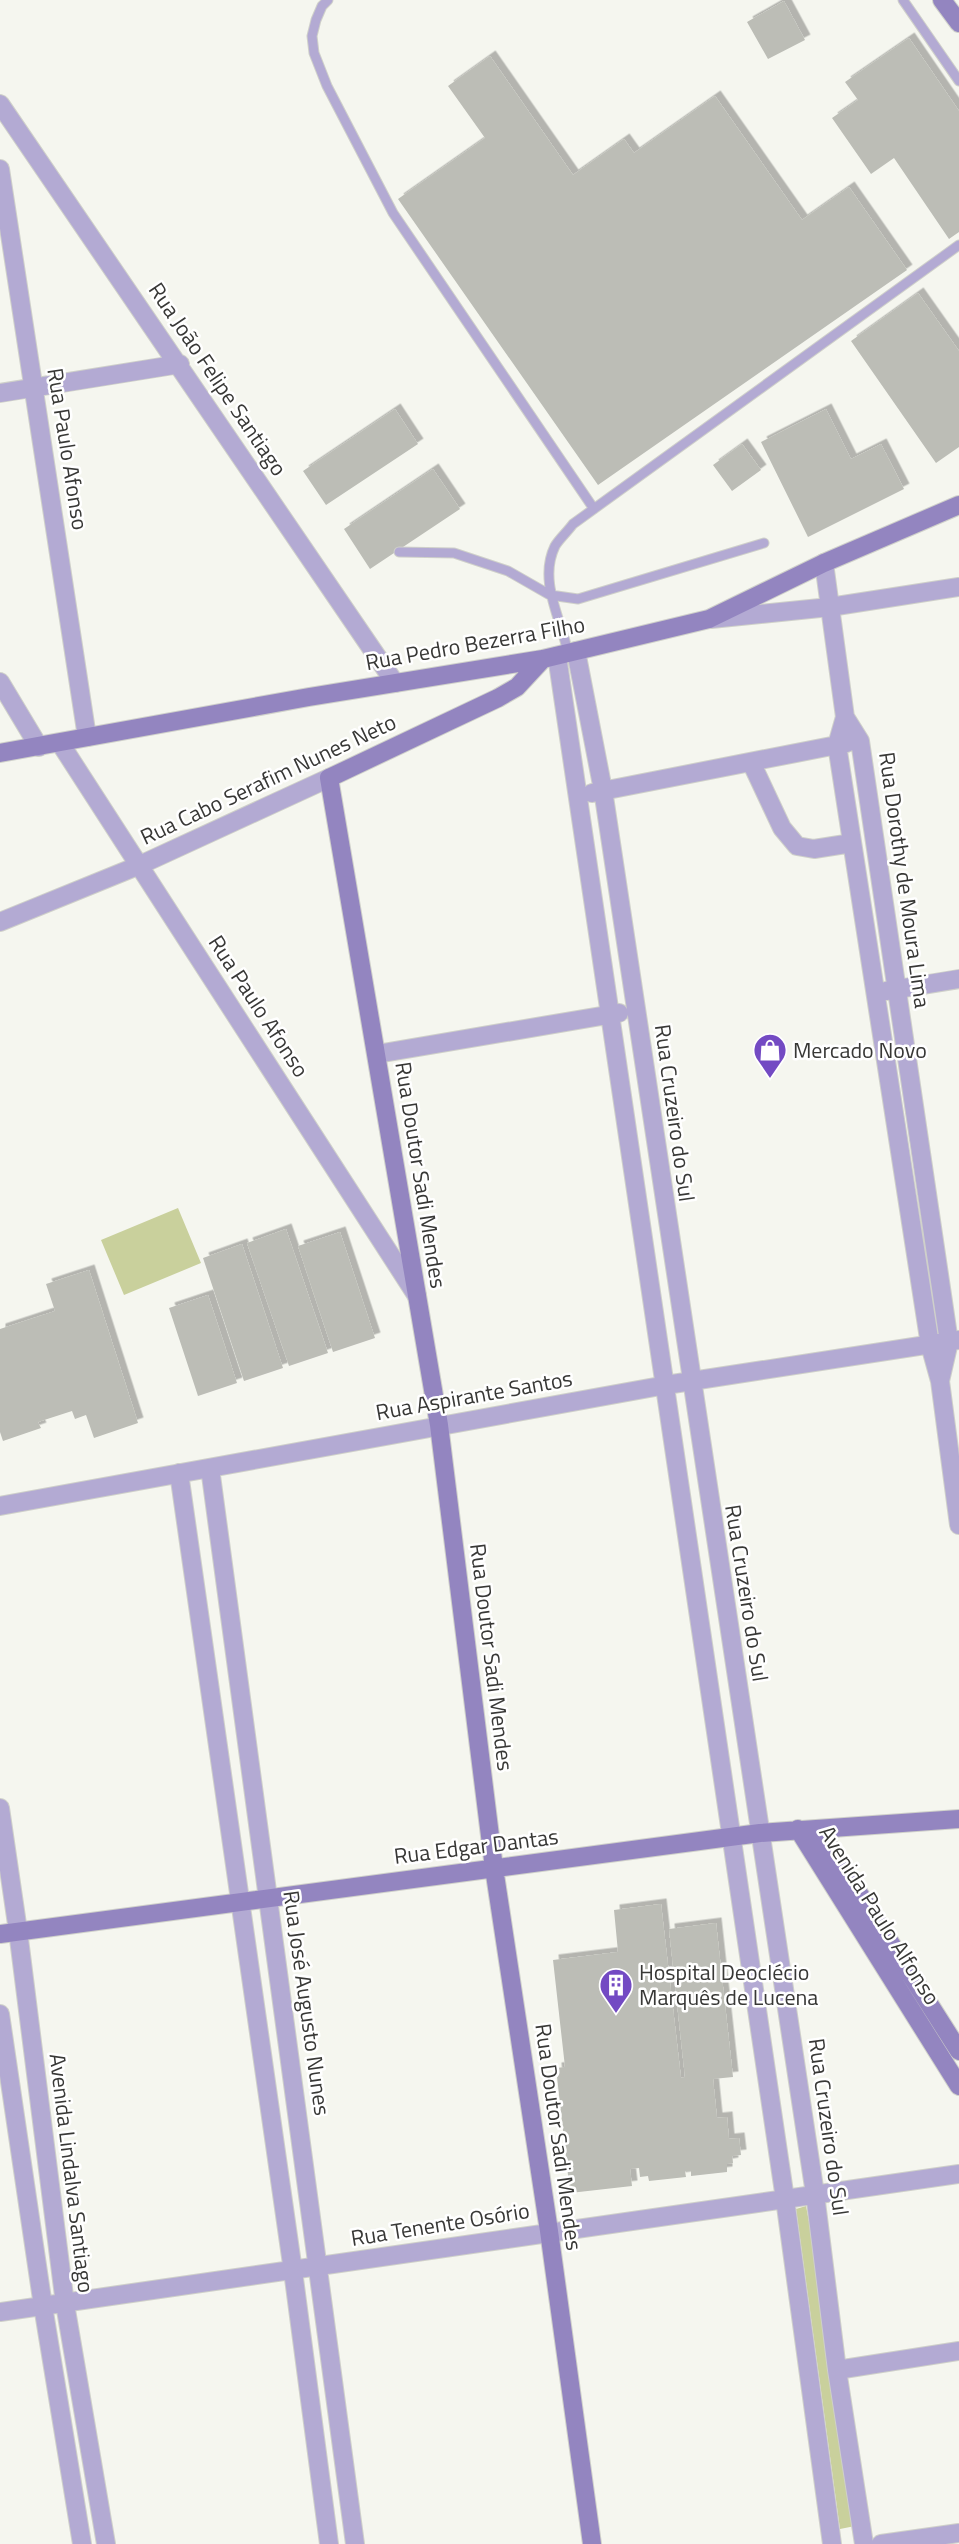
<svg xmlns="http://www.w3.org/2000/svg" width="959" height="2544" font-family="'Titillium Web',sans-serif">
<defs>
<filter id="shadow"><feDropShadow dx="5.5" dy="-5.5" stdDeviation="0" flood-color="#0004"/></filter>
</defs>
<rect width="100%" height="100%" fill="#f5f6ef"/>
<path fill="#c9d09c" d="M178,1208l23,55 -77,32 -23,-55z
M806,2206l11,57 38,263 -15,3 -44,-320z"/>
<path fill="#bcbdb6" filter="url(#shadow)" d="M784,1l21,39 -37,19 -21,-37z
M909,38l50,73v121l-10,7 -55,-81 -23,16 -39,-56 26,-18 -13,-18z
M490,56l83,119 51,-36 10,14 81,-57 87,124 47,-33 58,83 -309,215 -200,-286 87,-61 -37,-52z
M918,293l41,58v96l-23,16 -85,-122z
M395,409l23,35 -92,61 -23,-34z
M826,409l25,50 30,-15 23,45 -96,48 -47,-95z
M742,444l19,26 -29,21 -19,-26z
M433,469l27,40 -90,60 -26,-40z
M286,1229l42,124 -39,13 -42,-123z
M340,1232l35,106 -42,14 -35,-106z
M242,1244l41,124 -39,13 -41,-123z
M89,1270l49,153 -44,15 -8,-23 -11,4 -3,-8 -34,11 3,6 -38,13 -3,-9v-103l55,-18 -9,-27z
M208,1295l29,88 -39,13 -29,-88z
M661,1904l20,174 4,-1 -16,-148 47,-6 17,154 -20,2 4,39 10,-1 2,22 10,-1 2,17 -9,1 1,7 -6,1v8l-36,4v-5h-6l1,6 -37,4 -1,-5 -8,1 -1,-9 -9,1 2,17 -62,7 -14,-125 9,-1 -12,-107 65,-8 -4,-42z"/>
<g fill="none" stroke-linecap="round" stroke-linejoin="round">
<defs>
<path id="lane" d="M328,0l-6,6 -6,14 -4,16 2,17 13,33 66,127 201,296
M903,0l56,81
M399,552l55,1 54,18 42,24 28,4 186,-56
M568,653c-7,-35 -30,-72 -13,-107 4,-7 13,-15 18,-22l386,-279"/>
<path id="street" d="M0,104l395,579
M0,169l87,568
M0,393l180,-29
M824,563l21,154 15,24 89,601 -9,39
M711,619l119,-12 129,-20
M576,651l27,139 212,1404 22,176 27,174
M557,656l228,1543 47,345
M0,682l39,65
M845,717l-8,28 93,600 10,36 19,144
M60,743l357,553
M751,762l31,66 15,18 17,3 38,-6
M592,793l255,-50
M0,922l140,-57 189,-87
M886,991l73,-12
M377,1054l242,-41
M210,1468l145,1076
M179,1473l114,798 36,273
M0,1506l666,-121 293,-45
M0,1808l18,123 47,373 41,240
M0,2014l43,292 39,238
M0,2312l959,-138
M837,2370l122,-19
M881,2544l78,-11"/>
<path id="secondary" d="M942,0l17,23
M543,659l-26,28 -19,11 -169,80 110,647 55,443 55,363 43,313
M0,753l309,-56 234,-38 166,-40 115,-56 135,-58
M798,1829l161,257
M818,1829l141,222
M0,1934l760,-101 199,-14"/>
</defs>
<use href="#lane" stroke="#cfd0ca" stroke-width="11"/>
<use href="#street" stroke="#cfd0ca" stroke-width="20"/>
<use href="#secondary" stroke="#cfd0ca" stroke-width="20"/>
<use href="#lane" stroke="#b3aad3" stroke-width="9"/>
<use href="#street" stroke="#b3aad3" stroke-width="18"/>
<use href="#secondary" stroke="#9385c0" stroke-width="18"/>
</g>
<defs>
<symbol id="shop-pin" viewBox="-11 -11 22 30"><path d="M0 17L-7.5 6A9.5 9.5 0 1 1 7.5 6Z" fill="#734ac3" stroke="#fff"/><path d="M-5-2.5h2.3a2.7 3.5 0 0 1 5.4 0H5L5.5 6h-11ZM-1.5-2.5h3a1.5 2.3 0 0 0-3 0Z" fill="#fff"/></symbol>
<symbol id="building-pin" viewBox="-11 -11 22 30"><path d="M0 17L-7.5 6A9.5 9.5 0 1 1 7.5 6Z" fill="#734ac3" stroke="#fff"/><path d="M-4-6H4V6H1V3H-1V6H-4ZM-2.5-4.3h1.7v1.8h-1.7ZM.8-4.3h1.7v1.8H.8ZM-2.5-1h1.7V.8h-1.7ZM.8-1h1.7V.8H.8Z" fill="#fff"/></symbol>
</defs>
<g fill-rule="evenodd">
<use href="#shop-pin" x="751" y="1031" width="38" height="52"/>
<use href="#building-pin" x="597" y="1966" width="38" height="52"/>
</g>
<g text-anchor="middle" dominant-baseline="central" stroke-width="5" stroke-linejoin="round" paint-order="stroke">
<g font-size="22" fill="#383836" stroke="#fff">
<text transform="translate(218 379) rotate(56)">Rua João Felipe Santiago</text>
<text transform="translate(68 449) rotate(81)">Rua Paulo Afonso</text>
<text transform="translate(475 643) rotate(-10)">Rua Pedro Bezerra Filho</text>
<text transform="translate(268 779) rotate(-25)">Rua Cabo Serafim Nunes Neto</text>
<text transform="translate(905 880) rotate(82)">Rua Dorothy de Moura Lima</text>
<text transform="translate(259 1006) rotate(57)">Rua Paulo Afonso</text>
<text transform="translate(675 1113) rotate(82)">Rua Cruzeiro do Sul</text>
<text transform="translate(421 1175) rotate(81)">Rua Doutor Sadi Mendes</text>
<text transform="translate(474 1395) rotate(-10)">Rua Aspirante Santos</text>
<text transform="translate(747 1593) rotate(81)">Rua Cruzeiro do Sul</text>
<text transform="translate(492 1657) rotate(83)">Rua Doutor Sadi Mendes</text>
<text transform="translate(476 1846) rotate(-7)">Rua Edgar Dantas</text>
<text transform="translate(880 1915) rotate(58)">Avenida Paulo Alfonso</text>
<text transform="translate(307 2003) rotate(82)">Rua José Augusto Nunes</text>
<text transform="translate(829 2127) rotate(82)">Rua Cruzeiro do Sul</text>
<text transform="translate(559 2137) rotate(82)">Rua Doutor Sadi Mendes</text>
<text transform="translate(72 2173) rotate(83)">Avenida Lindalva Santiago</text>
<text transform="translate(440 2224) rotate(-9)">Rua Tenente Osório</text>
</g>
<g font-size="22" fill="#383836" stroke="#fff" text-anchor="start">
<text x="793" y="1050">Mercado Novo</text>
<text x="639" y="1972">Hospital Deoclécio<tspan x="639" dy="25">Marquês de Lucena</tspan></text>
</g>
</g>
</svg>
